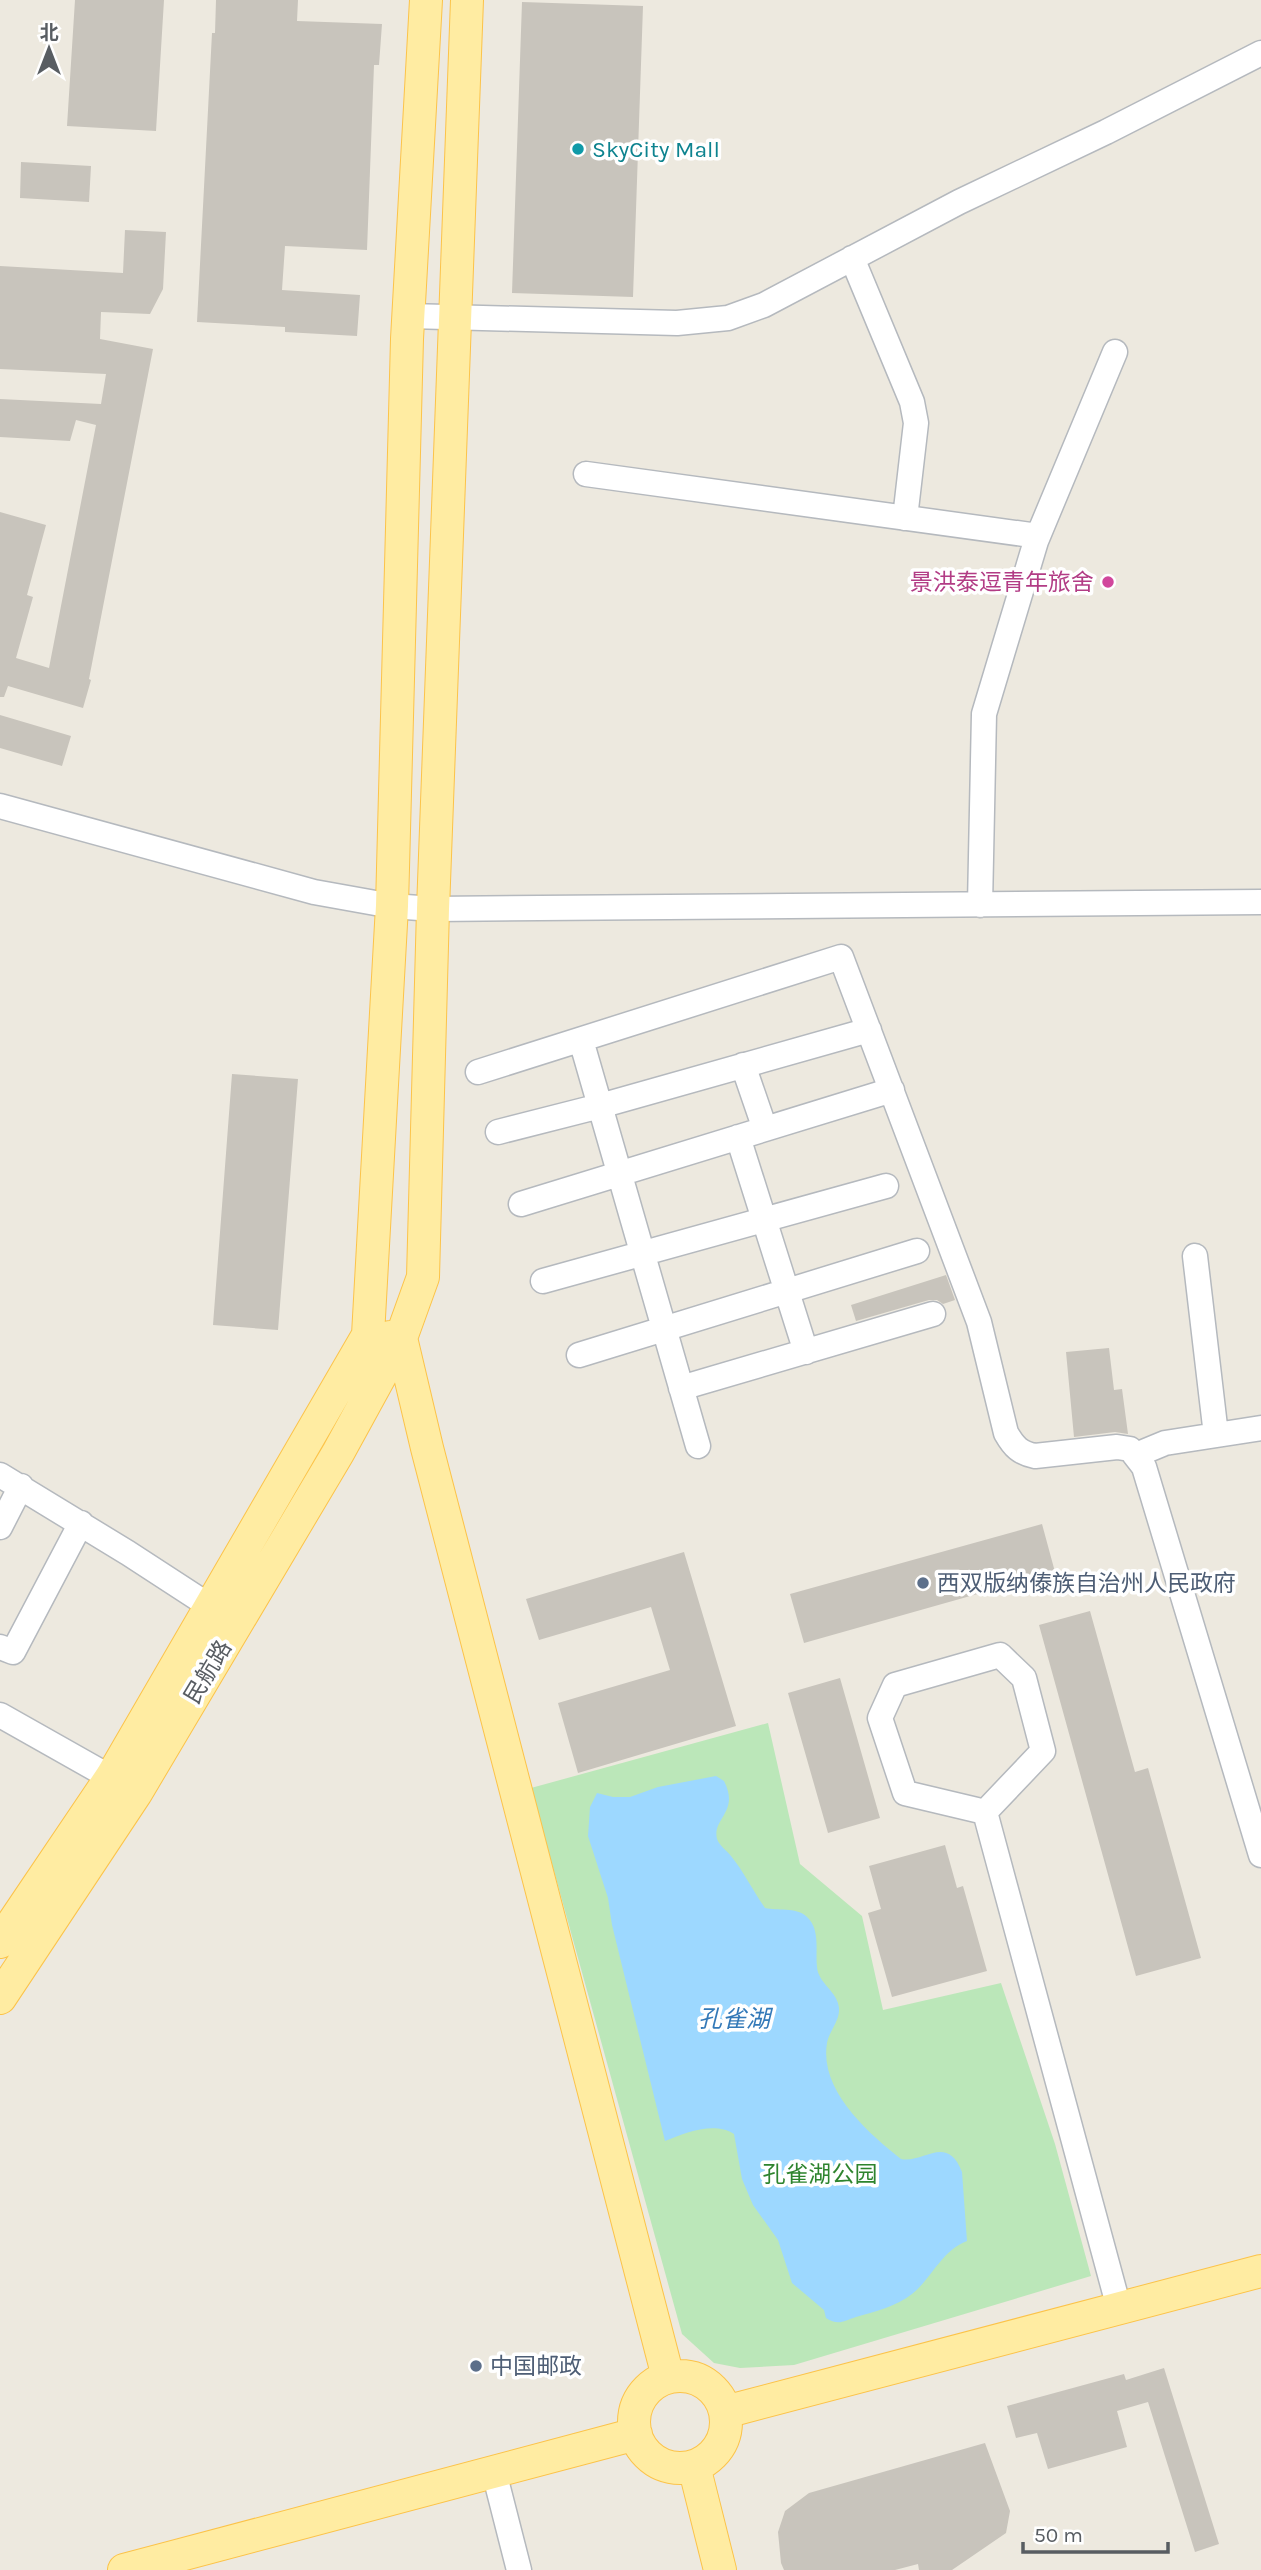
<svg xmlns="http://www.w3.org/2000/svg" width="1261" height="2570" font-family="Karla,'Noto Sans SC',sans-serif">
<rect width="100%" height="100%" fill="#ede9df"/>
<path fill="#bbe7b9" d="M768,1723l32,141 62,52 21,94 118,-27 54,161 36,132 -297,89 -54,3 -26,-5 -32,-29 -151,-546z"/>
<path fill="#9dd8ff" d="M716,1776l8,5c16,31 -12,37 -7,58 2,6 10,12 14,17 13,16 22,35 34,52 12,3 31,-1 41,8 15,13 9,34 11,51 1,16 21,25 22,41 1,13 -10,23 -12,35 -8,47 41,90 74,116 22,5 46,-26 61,13l5,69c-25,9 -35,37 -55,53 -15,12 -38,18 -56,23 -12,4 -18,9 -30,1l-2,-8 -32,-27 -14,-43 -25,-35 -11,-26 -8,-45c-20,-13 -49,-1 -69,7l-53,-216 -4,-27 -20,-62 2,-29 7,-14 16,4h17l28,-10z"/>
<path fill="#c8c4bc" d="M75,0h89l-8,131 -89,-5z
M216,0h82l-1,21 85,3 -3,41h-5l-7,185 -82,-4 -3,44 78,5 -3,41 -72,-4v-5l-88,-5 15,-289h3z
M522,2l121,4 -10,291 -121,-4z
M21,162l70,4 -2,36 -69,-4z
M125,230l41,2 -3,57 -13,25 -49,-2 -1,27 53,10 -64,330 2,1 -8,28 -75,-22 -4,11h-4v-185l46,13 -19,70 6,2 -17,61 33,10 47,-243 -20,-5 -6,21 -70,-4v-38l101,5 5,-30 -106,-5v-103l123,7z
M0,715l71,21 -9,30 -62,-18z
M232,1074l66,5 -20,251 -65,-5z
M946,1275l9,25 -12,4 -6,-4h-8l-73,21 -5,-16z
M1109,1348l5,42 8,-1 6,45 -13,-2 -41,5 -8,-85z
M1042,1524l13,48 -251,71 -14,-49z
M684,1552l52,174 -158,47 -20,-70 112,-33 -19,-63 -112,33 -13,-41z
M1090,1611l45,161 13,-4 53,190 -65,18 -97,-351z
M840,1678l40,140 -52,15 -40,-140z
M945,1845l12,43 6,-2 24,85 -95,26 -24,-84 13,-4 -12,-43z
M1164,2368l55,176 -24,8 -47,-150 -31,9 10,36 -79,22 -11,-36 -21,5 -9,-32 117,-32 2,6z
M985,2443l25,68 -4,22 -54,37h-33l-1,-6 -23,6h-111l-3,-7 -3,-31 7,-21 24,-18z"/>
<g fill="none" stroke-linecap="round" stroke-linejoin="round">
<defs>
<path id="minor" d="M852,258l60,144 4,21 -11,95
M409,316l268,7 51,-5 36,-13 195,-103 147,-70 155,-79
M586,474l452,62
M0,806l314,86 78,14 41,3 828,-7
M980,905l4,-191 52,-173 79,-189
M581,1040l117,406
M743,1065l22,64
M478,1072l363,-115 138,365 27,111c8,14 14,20 29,23l82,-9 13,2 14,18 117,388
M498,1132l102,-26 269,-76
M738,1137l68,215
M521,1204l371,-114
M1195,1256l21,179
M543,1281l343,-95
M579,1355l338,-104
M681,1388l252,-74
M1136,1455l29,-12 96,-15
M0,1475l128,78 83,54
M0,1527l21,-41
M0,1647l13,5 68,-129
M1000,1655l24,23 19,73 -58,61 -80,-19 -25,-75 15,-33z
M0,1715l124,70
M985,1812l134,496
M494,2472l25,98"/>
<path id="major" d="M390,1337l11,1 26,110 241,929
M0,1942l112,-166 256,-441 24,-429 15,-567 19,-339
M0,1998l136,-205 202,-340 63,-115 22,-61 10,-368 34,-909
M634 2422a46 46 0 1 1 92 0a46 46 0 1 1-92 0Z
M725,2412l536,-141
M694,2466l26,104
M124,2570l512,-136"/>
</defs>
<use href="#minor" stroke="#b5b9be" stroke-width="27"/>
<use href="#major" stroke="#fcc349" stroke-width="34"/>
<use href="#minor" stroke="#fff" stroke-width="24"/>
<use href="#major" stroke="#ffeca2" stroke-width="32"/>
</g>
<circle fill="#0f9aa8" stroke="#fff" stroke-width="2.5" cx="578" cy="149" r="7"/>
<circle fill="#d1479c" stroke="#fff" stroke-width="2.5" cx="1108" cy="582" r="7"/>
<g fill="#5c6f8a" stroke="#fff" stroke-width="2.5">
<circle cx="923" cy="1583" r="7"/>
<circle cx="476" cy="2366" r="7"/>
</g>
<g text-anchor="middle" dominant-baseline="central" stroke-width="7" stroke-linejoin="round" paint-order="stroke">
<g font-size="23" fill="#0d838f" stroke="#fff" text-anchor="start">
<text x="592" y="149">SkyCity Mall</text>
</g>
<g font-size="23" fill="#b23c85" stroke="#fff" text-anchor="end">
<text x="1094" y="582">景洪泰逗青年旅舍</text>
</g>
<g font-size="23" fill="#4e5e75" stroke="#fff" text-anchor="start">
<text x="937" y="1583">西双版纳傣族自治州人民政府</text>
<text x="490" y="2366">中国邮政</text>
</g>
<g font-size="23" fill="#585d62" stroke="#fff">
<text transform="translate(208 1672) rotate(-59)">民航路</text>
</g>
<g font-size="23" fill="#2e842e" stroke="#fff">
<text x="820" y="2174">孔雀湖公园</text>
</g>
<g font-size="24" font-style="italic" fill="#3379b8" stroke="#fff">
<text x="734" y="2019">孔雀湖</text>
</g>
</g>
<g transform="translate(49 49)" stroke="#ffffff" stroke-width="5" paint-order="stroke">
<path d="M0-5L12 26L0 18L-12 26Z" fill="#585d62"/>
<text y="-10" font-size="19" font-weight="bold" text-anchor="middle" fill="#585d62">北</text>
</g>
<path d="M1023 2542v10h145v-10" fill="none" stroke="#585d62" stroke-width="3.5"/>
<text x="1034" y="2542" font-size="21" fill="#585d62" stroke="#ffffff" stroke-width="5" paint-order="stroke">50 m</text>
</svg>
